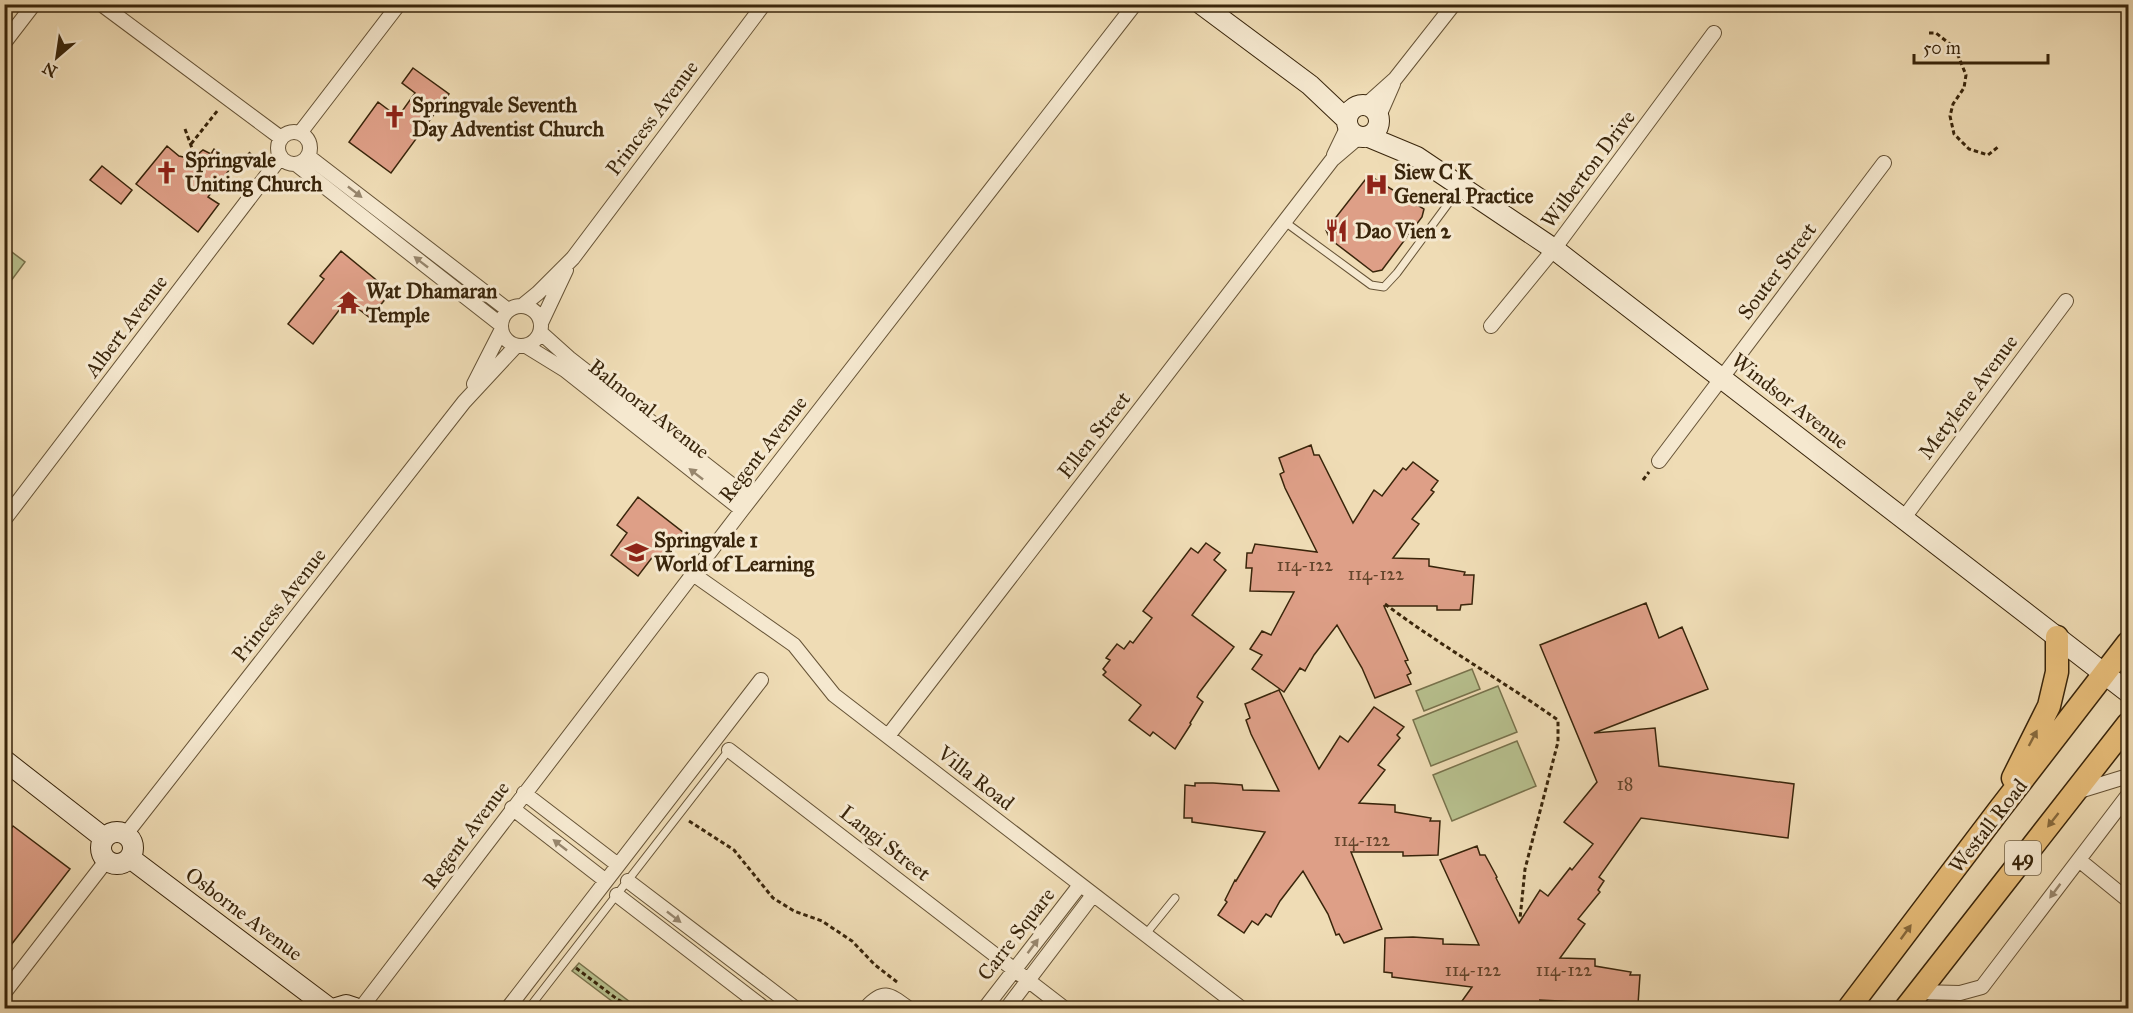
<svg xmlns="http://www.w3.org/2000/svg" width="2133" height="1013" font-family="'IM FELL Great Primer',serif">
<rect width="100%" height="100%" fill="#efdcb5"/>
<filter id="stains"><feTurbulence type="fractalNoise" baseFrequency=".00333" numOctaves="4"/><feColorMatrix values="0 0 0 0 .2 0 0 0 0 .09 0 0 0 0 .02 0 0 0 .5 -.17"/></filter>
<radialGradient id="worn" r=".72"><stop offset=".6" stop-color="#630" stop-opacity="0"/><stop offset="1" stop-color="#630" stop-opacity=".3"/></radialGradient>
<path fill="#b7c08e" stroke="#78724c" stroke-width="1.5" d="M4,246l21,16 -20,27h-1z
M1472,669l8,20 -56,22 -8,-20z
M1498,686l19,46 -86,34 -18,-46z
M1517,741l19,45 -84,35 -19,-46z
M579,963l59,45 4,-4 5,4h-26l-49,-37z"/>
<path fill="#de9f87" stroke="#39250b" stroke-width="1.5" d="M413,68l36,26 -58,79 -42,-31 29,-40 20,15 17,-24 -13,-10z
M167,146l12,10 13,3 11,-9 8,4 3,-5 20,15 -26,33 11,7 -21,28 -62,-48z
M102,166l30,24 -11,14 -31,-24z
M1370,176l54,33 -2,8 -40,53 -9,2 -43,-33 -4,-9 39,-50z
M341,251l50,41 -21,26 -23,-18 -34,44 -25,-20 36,-45 -4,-3z
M1311,445l3,10h5l34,68 21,-33 8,6 21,-28 3,2 7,-8 25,19 -7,9 3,2 -22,27 7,5 -26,34 36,1v7l36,6 -1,3h10l-2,29 -11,1 -1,5h-23v-4h-53l24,54 -3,1 6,12 -4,2 4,9 -36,14 -13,-30 -25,-43 -23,30 -9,16 -5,-3 -16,24 -32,-23 10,-14 -12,-6 12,-18 9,4 23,-43 -44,-1 2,-23h-6l1,-15h5l3,-9 62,8 -32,-64 -5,-14 4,-2 -5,-14z
M638,497l46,36 -22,28 -8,-6 -16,21 -27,-21 16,-22 -10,-8z
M1206,543l14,10 -6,7 12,10 -34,45 42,32 -35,46 -2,4 6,5 -13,21 1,1 -16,25 -22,-17 -3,4 -21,-16 12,-15 -38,-30 3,-3 -3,-3 7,-9 -4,-2 11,-14 7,5 6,-8 3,2 19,-25 -9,-7 48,-63 7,5z
M1646,603l13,35 23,-11 26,62 -114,44 61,-5 4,38 135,18 -6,54 -147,-20 -42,59 5,4 -6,9 2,2 -22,27 7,5 -25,34 35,1v7l36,6 -1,3h10l-2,29 -11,1v3h-24v-3l-23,1v-4l-40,-2 3,8h-86l15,-21 -80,-10v-4l-8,-1 1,-34 28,-1 30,2v5l36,1 -39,-85 37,-14 3,9h5l12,22 -1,1 23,45 21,-33 8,6 22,-28 2,2 21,-26 -29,-22 33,-40 -57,-137z
M1279,690l40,79 21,-33 8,6 26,-35 30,20 -7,8 3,3 -22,27 7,5 -26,33 36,2v7l36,6 -1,3h10l-2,34 -35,1v-4h-52l31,77 -38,14 -5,-9 -3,1 -8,-21 -25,-43 -23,30 -9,16 -5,-3 -8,11 -6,-4 -8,12 -26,-18 9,-13 -2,-2 10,-20 1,1 29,-49 -73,-10v-4h-8l1,-33 10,1v-3h18l29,2 1,5 36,1 -28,-57 -5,-14 4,-2 -5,-14z
M13,826l57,43 -66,85v-117z"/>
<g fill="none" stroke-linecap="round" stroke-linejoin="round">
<defs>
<path id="lane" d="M1285,222l86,63 13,2 13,-14 62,-84
M1145,935l30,-37
M529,1008l200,-258"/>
<path id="street" d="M101,4l180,134
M4,43l30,-39
M1366,105l29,-26 59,-75
M1379,116l14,-32
M278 148a16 16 0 1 1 32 0a16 16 0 1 1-32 0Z
M300,133l99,-129
M1334,155l14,-29
M308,156l200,154
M297,165l203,159
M501 326a20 20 0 1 1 40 0a20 20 0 1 1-40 0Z
M522,306l16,-13 35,-35 191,-254
M541,323l25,-53
M1491,326l63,-77 160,-216
M540,332l29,26 181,141
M526,346l39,24 177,140
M474,384l27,-53
M1659,461l225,-298
M1903,519l163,-218
M4,520l276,-362
M693,574l101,71 40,50 407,313
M888,736l444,-576 27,-23
M729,750l335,258
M2076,792l52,-16
M524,793l94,72
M512,808l94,73
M126,834l338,-432 52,-56
M2079,860l49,40
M628,881l167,127
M617,895l147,113
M1917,992l43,1 22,-6 146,-192
M4,993l102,-132
M361,1008l381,-498 393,-506
M508,1008l253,-328
M866,1008c17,-19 23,-14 42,0
M985,1008l95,-123
M1007,1008l86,-113"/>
<path id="secondary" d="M1201,4l109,81 37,35
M1347 121a16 16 0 1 1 32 0a16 16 0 1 1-32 0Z
M1369,137l48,20 137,92 574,443
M4,760l100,78
M101 848a16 16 0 1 1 32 0a16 16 0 1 1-32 0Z
M130,858l199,150
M336,1008l10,-3 9,3"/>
<path id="primary" d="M2013,778l36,-72 8,-34v-35
M1849,1008l150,-198 129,-167
M1906,1008l222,-284"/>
</defs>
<use href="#lane" stroke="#665336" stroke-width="9"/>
<use href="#street" stroke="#665336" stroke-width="16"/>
<use href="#secondary" stroke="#39250b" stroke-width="22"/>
<use href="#primary" stroke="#39250b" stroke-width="25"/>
<path stroke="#39250b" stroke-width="3" stroke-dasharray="4.5 3" stroke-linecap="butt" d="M1929,33h7l19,15 11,27 -2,13 -11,16 -3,12 4,18 15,15 19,6 10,-8
M185,129l9,25
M191,144l27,-34
M234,160l11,-1 6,-7
M1643,480l6,-8
M1385,604c56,42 116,76 173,116v22l-33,127 -5,50
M689,821l45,29 39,48 21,13 28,10 30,20 23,24 22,17
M576,968l41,31 16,9
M923,1002l8,6"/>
<use href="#lane" stroke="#f5e8cf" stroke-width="7"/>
<use href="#street" stroke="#f5e8cf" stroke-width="14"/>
<use href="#secondary" stroke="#f5e8cf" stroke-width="20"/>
<use href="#primary" stroke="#e8be7a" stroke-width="22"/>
</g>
<defs><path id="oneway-solid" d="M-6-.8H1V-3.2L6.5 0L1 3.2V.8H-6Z" transform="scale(1.5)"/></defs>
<g fill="#97866d">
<use href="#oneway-solid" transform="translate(355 192) rotate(38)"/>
<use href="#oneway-solid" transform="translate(421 262) rotate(-142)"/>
<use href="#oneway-solid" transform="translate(696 474) rotate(-142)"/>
<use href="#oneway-solid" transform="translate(560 845) rotate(-142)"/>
<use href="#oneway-solid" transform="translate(2055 891) rotate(127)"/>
<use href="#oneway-solid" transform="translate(674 917) rotate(38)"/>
<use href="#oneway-solid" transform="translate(1033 946) rotate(-53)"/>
</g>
<g fill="#886a3d">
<use href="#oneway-solid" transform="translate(2033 738) rotate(-62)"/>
<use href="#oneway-solid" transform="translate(2053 820) rotate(128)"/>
<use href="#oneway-solid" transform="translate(1906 932) rotate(-54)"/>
</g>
<defs>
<symbol id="church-bare" viewBox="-9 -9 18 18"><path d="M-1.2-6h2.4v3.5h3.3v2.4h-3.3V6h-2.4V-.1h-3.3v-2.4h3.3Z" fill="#8f2418" stroke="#f5e8cf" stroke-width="2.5" paint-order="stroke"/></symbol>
<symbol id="hospital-bare" viewBox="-9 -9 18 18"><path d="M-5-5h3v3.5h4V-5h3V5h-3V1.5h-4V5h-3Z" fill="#8f2418" stroke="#f5e8cf" stroke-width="2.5" paint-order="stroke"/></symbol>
<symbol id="restaurant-bare" viewBox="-9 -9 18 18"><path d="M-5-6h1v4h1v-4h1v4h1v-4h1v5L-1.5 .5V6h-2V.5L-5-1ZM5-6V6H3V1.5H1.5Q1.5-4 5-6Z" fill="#8f2418" stroke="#f5e8cf" stroke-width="2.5" paint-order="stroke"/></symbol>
<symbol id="temple-bare" viewBox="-9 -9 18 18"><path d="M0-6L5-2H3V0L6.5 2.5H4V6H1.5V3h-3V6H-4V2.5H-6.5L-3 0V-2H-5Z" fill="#8f2418" stroke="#f5e8cf" stroke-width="2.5" paint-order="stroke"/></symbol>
<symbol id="school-bare" viewBox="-9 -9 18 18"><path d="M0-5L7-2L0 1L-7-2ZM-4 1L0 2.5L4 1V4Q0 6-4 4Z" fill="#8f2418" stroke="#f5e8cf" stroke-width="2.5" paint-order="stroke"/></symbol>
</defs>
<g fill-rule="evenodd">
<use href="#church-bare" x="378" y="100" width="33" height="33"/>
<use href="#church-bare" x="150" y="156" width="33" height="33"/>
<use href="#hospital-bare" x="1360" y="168" width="33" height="33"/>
<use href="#restaurant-bare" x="1320" y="214" width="33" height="33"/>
<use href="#temple-bare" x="332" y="286" width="33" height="33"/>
<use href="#school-bare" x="620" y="536" width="33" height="33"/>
</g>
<g text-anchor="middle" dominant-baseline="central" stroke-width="6" stroke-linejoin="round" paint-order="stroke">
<g font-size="18" fill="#62442a">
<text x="1305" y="565">114-122</text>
<text x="1376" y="574">114-122</text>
<text x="1625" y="784">18</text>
<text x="1362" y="840">114-122</text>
<text x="1473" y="970">114-122</text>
<text x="1564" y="970">114-122</text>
</g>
<rect fill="#f5e8cf" stroke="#716046" stroke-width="1.5" x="2005" y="841" width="36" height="34" rx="4.5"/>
<g font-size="20" font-weight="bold" fill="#39250b">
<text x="2023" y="858">49</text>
</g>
<g font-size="21" font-weight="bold" fill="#39250b" stroke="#f5e8cf" text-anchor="start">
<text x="412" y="105">Springvale Seventh<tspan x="412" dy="24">Day Adventist Church</tspan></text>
<text x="185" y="160">Springvale<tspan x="185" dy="24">Uniting Church</tspan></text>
<text x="1394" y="172">Siew C K<tspan x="1394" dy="24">General Practice</tspan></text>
<text x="1355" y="231">Dao Vien 2</text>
<text x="366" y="291">Wat Dhamaran<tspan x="366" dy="24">Temple</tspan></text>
<text x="654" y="540">Springvale 1<tspan x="654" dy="24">World of Learning</tspan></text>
</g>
<g font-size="21" fill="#39250b" stroke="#f5e8cf">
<text transform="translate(652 118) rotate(-53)">Princess Avenue</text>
<text transform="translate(1588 169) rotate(-53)">Wilberton Drive</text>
<text transform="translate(1777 271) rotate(-53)">Souter Street</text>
<text transform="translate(126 326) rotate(-53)">Albert Avenue</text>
<text transform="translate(1968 397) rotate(-53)">Metylene Avenue</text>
<text transform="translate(1790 401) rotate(38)">Windsor Avenue</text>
<text transform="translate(649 409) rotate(38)">Balmoral Avenue</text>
<text transform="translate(1094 435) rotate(-52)">Ellen Street</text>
<text transform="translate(763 449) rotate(-52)">Regent Avenue</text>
<text transform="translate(279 605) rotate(-52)">Princess Avenue</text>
<text transform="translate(976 778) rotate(38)">Villa Road</text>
<text transform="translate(1988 826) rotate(-52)">Westall Road</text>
<text transform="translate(466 835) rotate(-53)">Regent Avenue</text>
<text transform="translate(885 843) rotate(38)">Langi Street</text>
<text transform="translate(244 914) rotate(37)">Osborne Avenue</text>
<text transform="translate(1016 934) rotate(-52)">Carre Square</text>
</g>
</g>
<rect width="2133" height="1013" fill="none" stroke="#efdcb5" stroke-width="24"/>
<rect x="6" y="6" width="2121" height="1001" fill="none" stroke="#39250b" stroke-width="3"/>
<rect x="12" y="12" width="2109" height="989" fill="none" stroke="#39250b" stroke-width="1.5"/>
<g transform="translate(57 57) rotate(209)" stroke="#f5e8cf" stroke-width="4.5" paint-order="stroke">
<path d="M0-4.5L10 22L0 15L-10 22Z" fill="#39250b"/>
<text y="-9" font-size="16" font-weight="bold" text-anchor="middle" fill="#39250b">N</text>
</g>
<path d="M1914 54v9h134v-9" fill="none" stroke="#39250b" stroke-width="3"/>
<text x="1923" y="54" font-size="18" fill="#39250b" stroke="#f5e8cf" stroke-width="4.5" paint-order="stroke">50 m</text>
<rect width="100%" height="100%" filter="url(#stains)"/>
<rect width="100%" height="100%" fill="url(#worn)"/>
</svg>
